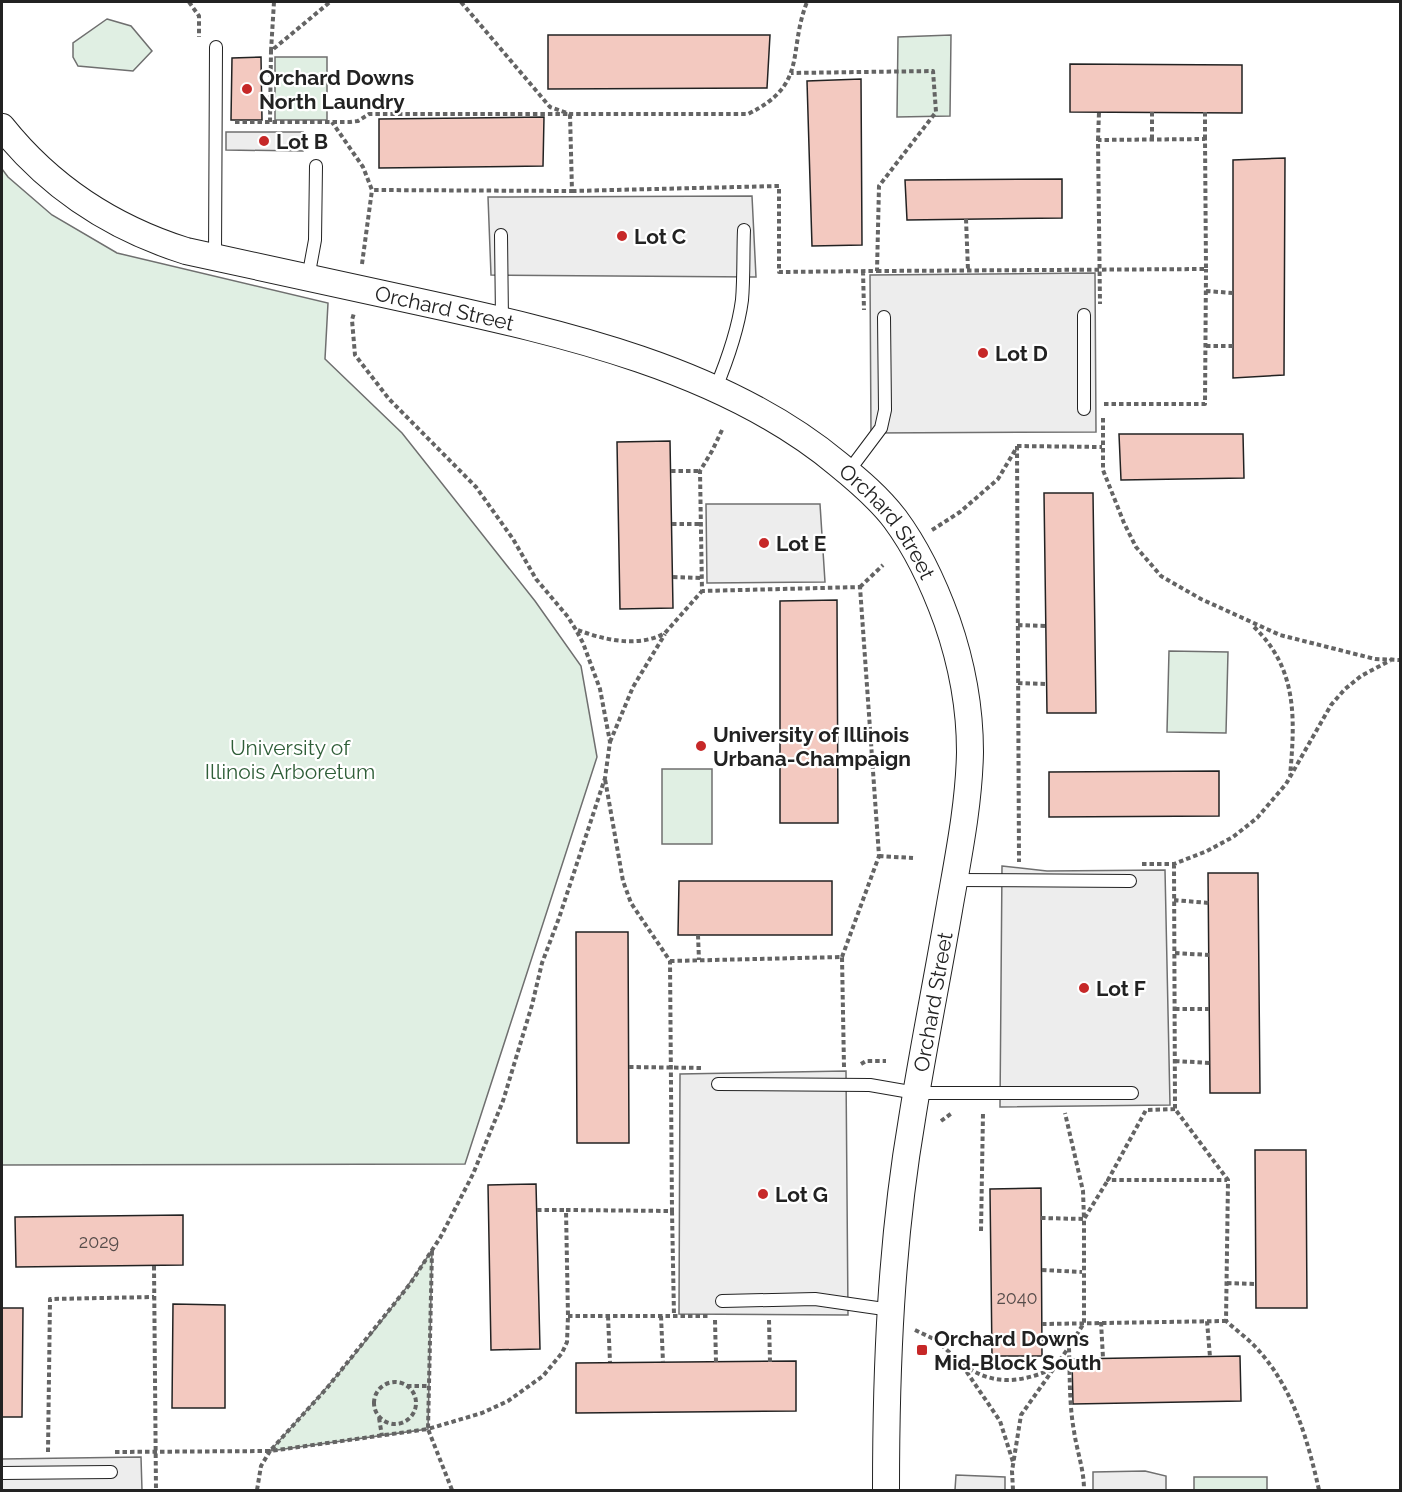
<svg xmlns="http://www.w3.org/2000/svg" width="1402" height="1492" font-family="Raleway,sans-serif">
<rect width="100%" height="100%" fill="#fff"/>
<path fill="#e0efe3" stroke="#6f6f6f" stroke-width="1.5" d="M107,19l24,7 21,25 -19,20 -55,-5 -5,-9v-14z
M951,35l-1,81 -53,1 1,-80z
M275,57h52v63h-52z
M2,169l6,8 44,38 65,38 211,50 -3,56 77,74 133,168 46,65 16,91 -132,407 -463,1z
M1169,651l59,1 -2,81 -59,-1z
M662,769h50v75h-50z
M432,1250l-4,179 -158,22c58,-64 115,-128 162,-201z
M1194,1477h73v13h-73z"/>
<path fill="#ededed" stroke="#6f6f6f" stroke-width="1.5" d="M226,132h77v19l-77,-1z
M752,196l4,81 -265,-2 -3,-78z
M1095,273l1,159 -225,1 -1,-158z
M706,504h114l5,78 -118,1z
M1002,866l45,5 118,-1 5,235 -170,2z
M846,1071l2,244 -169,-1 1,-240z
M141,1457l1,33h-140v-31z
M1145,1471l21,5v14h-73v-18z
M956,1475l49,2v13h-50z"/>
<path fill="#f3c9c0" stroke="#222" stroke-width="1.5" d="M548,35h222l-3,53 -219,1z
M261,57l1,63h-31l1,-62z
M1070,64l172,1v48l-172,-1z
M861,79l1,166 -50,1 -5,-165z
M544,117l-1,49 -164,2v-49z
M1285,158l-1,217 -51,3v-218z
M1062,179v39l-155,2 -2,-40z
M1119,434h124l1,44 -123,2z
M670,441l3,167 -53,1 -3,-167z
M1044,493h49l3,220h-49z
M837,600l1,223h-58v-222z
M1219,771v45l-170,1v-45z
M1208,873h50l2,220h-50z
M679,881h153v54h-154z
M576,932h52l1,211h-52z
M1255,1150h51l1,158h-51z
M536,1184l4,165 -49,1 -3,-165z
M1041,1188l1,168h-50l-2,-167z
M183,1215v50l-167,2 -1,-50z
M173,1304l52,1v103h-53z
M2,1308h21l-1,109h-20z
M1240,1356l1,45 -168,3 -1,-45z
M796,1361v50l-220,2v-50z"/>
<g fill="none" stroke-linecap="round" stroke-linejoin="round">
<defs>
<path id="service" d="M501,235l1,85
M215,257l1,-210
M308,278l7,-38 1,-74
M1084,315v94
M715,390c12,-29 23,-59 27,-90 2,-23 1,-47 2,-70
M848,472l33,-44 4,-18 -1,-93
M955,880l175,1
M718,1084l152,1 46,8h216
M722,1301l93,-2 76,11
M2,1473l109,-1"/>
<g id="minor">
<path id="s1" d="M2,127c48,60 111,101 184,124 78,17 156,34 234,51 142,31 304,67 418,162 21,17 41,34 57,55 23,31 39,66 52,102 15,43 23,86 23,131 -1,53 -12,106 -21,158 -12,70 -26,139 -37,209 -21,123 -26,247 -26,371"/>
</g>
</defs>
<use href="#service" stroke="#222" stroke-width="14"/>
<use href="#minor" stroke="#222" stroke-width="28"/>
<path stroke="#646464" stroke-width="4" stroke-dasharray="4.5 3" stroke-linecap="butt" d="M189,2l10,14v21
M274,2l-3,49 59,-49
M461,2l89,105 20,7h178c61,-30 39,-61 59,-112
M1152,112v27
M235,122h115l8,-1 11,-7h201l2,77 -200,-1 -9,-23 -31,-45
M270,122l1,-71
M1205,139v-27
M1098,140l1,-28
M572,191l207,-5v86l98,-1 2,-85 57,-74 -3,-41 -142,2
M966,219l2,51
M362,264l10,-74
M863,271l1,39
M877,271l329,-2 -1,-130 -107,1 2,164
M1206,291l27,2
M1206,346h27
M1104,404h101l1,-135
M1103,418v52l21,53 12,24 25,29 40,23 79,36 95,24 25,1
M722,430l-10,21 -12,20 2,120 158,-4 19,269 -37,101
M1017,446l2,416
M1017,446l85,1
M671,471h29
M672,524h28
M932,530l28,-18 38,-33 19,-32
M673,577l28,1
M860,587l23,-22
M1018,625l28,1
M1254,627c44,42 41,93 36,149
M578,630c26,10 61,18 87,3l37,-42
M1018,683l29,1
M610,742l23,-55 32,-53
M879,856l34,2
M1142,864h32l33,-13 26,-14 24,-19 29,-34 45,-79 14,-16 16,-13 32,-17
M1174,864l1,245 53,71 -2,141c11,10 24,19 34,31 34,39 48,89 59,138
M1174,900l35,3
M698,935l1,25
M1175,953l34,2
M670,961l172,-4 2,110
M1175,1009h34
M1175,1061l35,2
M861,1064l5,-3h20
M629,1067l75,1
M1175,1109l-29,1 -38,70h119
M941,1121l11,-8
M537,1210h29
M672,1211l2,105
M1041,1218l43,1 -1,-28 -18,-78
M981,1231l2,-118
M154,1266l2,224
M1042,1270l40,2
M1227,1283l29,1
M568,1316h140
M608,1316l2,46
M661,1316l2,46
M715,1320l1,42
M769,1320l1,42
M1207,1321l3,36
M1101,1322l2,36
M1042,1324l184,-3
M915,1330l21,10 24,22 40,59 13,41
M1069,1348c1,27 0,56 5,83 3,21 10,38 10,59
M963,1364c28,22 58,19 89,5
M374 1403a21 21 0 1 1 42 0a21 21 0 1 1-42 0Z
M407,1386h22
M379,1418l3,18
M48,1452l2,-153 104,-2
M115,1452l155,-1 57,-63 83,-104 30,-46 33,-64 30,-73 29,-96 10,-42 17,-45 46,-140 5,-36 -10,-53 -17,-46 -7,-13 -8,-13 -32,-38 -23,-40 -37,-52 -87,-88 -34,-44 -3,-35 2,-7
M257,1490l4,-24 9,-15 158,-22 4,-179
M452,1490l-24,-61 54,-16 26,-12 35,-25 19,-23 5,-11 1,-26 -2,-106 106,1 -2,-250 -39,-58 -8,-22 -18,-102
M1013,1490l-1,-19 9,-56 48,-68 15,-24v-104l24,-39"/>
<use href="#service" stroke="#fff" stroke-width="12"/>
<use href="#minor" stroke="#fff" stroke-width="26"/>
</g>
<g fill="#c62828" stroke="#fff" stroke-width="2">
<circle cx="247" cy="89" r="6"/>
<circle cx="264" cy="141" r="6"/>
<circle cx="622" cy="236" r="6"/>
<circle cx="983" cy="353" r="6"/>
<circle cx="764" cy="543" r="6"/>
<circle cx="701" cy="746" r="6"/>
<circle cx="1084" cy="988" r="6"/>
<circle cx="763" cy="1194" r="6"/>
<rect x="916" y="1344" width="12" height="12" rx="3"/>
</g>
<g text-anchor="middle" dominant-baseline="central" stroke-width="4.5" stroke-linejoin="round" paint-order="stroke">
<g font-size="18" fill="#564c4a">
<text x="99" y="1241">2029</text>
<text x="1017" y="1297">2040</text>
</g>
<g font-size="21" font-weight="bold" fill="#222" stroke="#fff" text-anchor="start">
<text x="259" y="77">Orchard Downs<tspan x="259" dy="24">North Laundry</tspan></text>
<text x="276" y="141">Lot B</text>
<text x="634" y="236">Lot C</text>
<text x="995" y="353">Lot D</text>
<text x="776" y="543">Lot E</text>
<text x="713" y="734">University of Illinois<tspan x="713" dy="24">Urbana-Champaign</tspan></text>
<text x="1096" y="988">Lot F</text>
<text x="775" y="1194">Lot G</text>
<text x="934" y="1338">Orchard Downs<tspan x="934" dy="24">Mid-Block South</tspan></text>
</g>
<g font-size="21" fill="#222" stroke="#fff">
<text stroke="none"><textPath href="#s1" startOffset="490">Orchard Street</textPath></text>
<text stroke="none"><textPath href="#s1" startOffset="994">Orchard Street</textPath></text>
<text transform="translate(933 1002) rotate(-80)">Orchard Street</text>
</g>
<g font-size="21" fill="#2f5e38" stroke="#fff">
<text x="290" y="747">University of<tspan x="290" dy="24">Illinois Arboretum</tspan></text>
</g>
</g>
<rect width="1402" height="1492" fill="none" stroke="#222222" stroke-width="6"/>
</svg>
